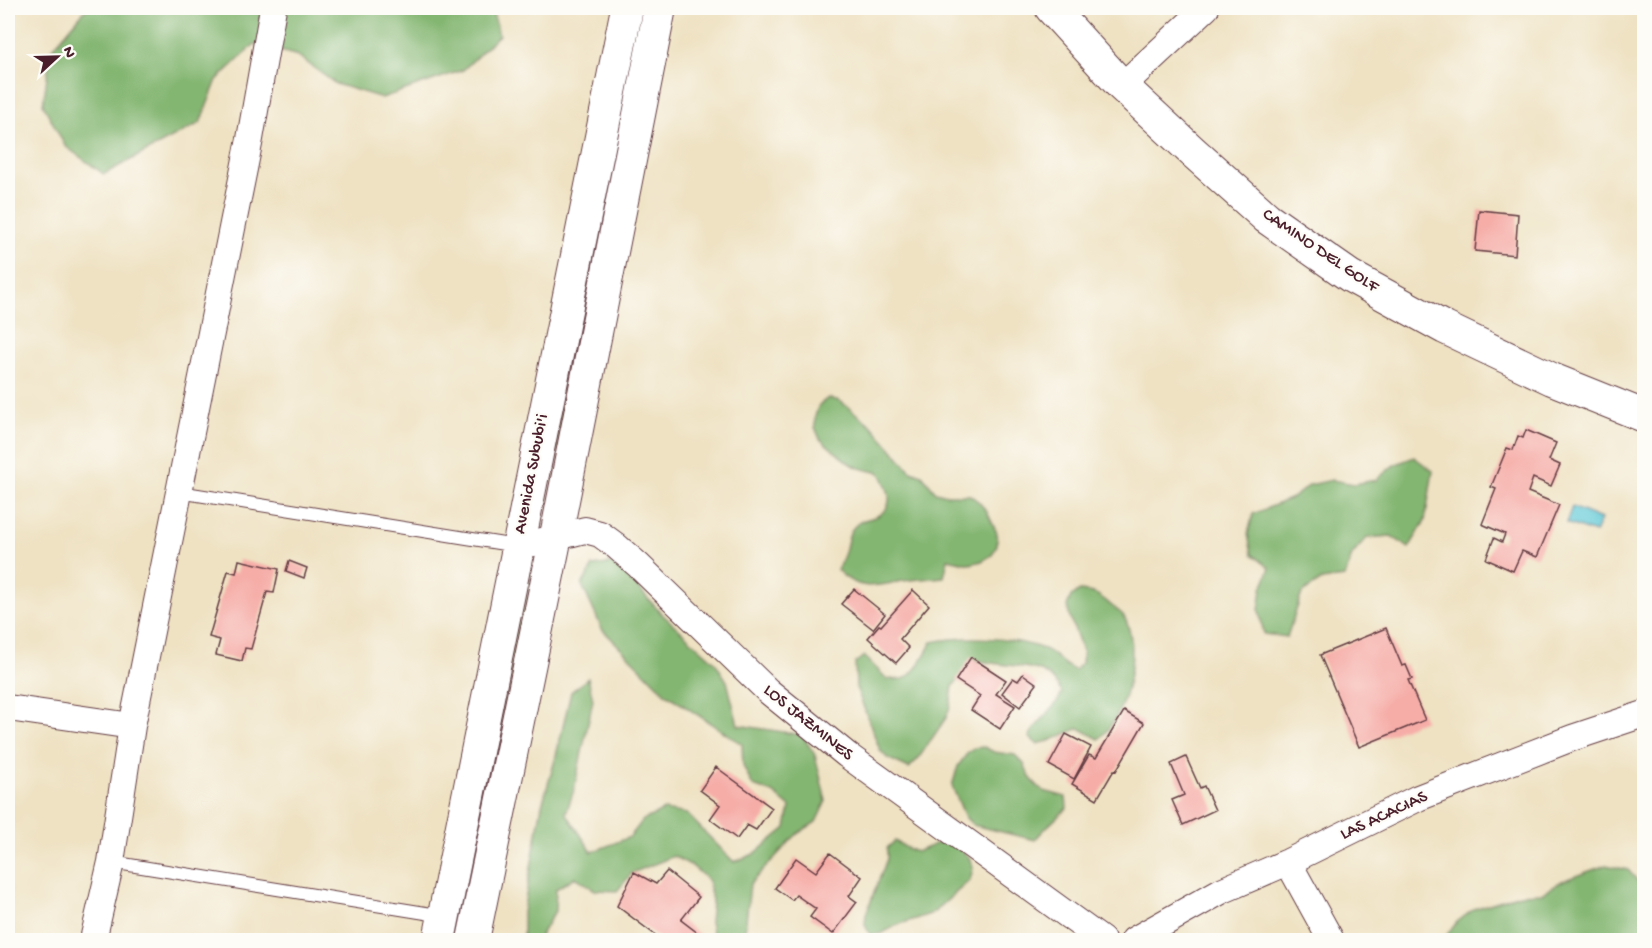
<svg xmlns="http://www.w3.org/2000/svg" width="1652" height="948" font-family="'Gochi Hand',sans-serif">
<rect width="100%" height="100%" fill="#fdfcf7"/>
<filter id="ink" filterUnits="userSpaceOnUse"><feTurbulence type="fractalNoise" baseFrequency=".0167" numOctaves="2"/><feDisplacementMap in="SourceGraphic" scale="12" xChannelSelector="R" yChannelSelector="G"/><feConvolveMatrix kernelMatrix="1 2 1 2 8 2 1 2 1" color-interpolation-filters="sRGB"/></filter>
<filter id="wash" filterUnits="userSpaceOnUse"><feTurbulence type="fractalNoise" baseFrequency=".008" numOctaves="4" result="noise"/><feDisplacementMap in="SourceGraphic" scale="24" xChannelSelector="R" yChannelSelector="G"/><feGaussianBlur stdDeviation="1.35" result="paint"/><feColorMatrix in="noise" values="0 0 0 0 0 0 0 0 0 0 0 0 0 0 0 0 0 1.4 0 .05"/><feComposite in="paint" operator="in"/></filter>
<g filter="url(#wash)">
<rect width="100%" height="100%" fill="#efe2c3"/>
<path fill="#a4d483" stroke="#777a57" stroke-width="1.5" d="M638,8h7l-91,457 -5,1z
M529,563l5,2v1l-76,374h-7z"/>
<path fill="#83b671" stroke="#666a4e" stroke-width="1.5" d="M87,8h405l7,27 -36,35 -81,28 -46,-14 -38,-28 -43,-12 -38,36 -17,43 -96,51 -39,-28 -22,-42 8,-54z
M828,398l12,3 31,24 40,46 11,4 14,17 11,3h23l9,7 8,10 10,21v12l-5,10 -10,6 -12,3 -22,-5 -4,18c-12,1 -23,2 -34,3 -29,4 -49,15 -73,-10 3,-7 8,-14 9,-22 2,-8 2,-15 8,-21 7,-9 17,-7 25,-12 18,-10 8,-29 1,-42l-21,-5 -10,-5 -29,-24 -5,-12v-11l4,-11z
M1414,457l19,14 -8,50 -16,27 -18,-12 -24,2 -15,17 -7,22 -23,3 -20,13 -15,44 -23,-3 -5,-23 3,-23 8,-20 -18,-14 -4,-20 5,-20 39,-16 18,-13 22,-5 22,4 22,-4 18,-15z
M615,563l47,51 53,48 12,19 11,44 64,10 13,20 11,46 -10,21 -19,12 -47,50 -6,56h-30l-4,-18 2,-21 -4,-21 -16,-14 -18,-10 -42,17 -15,18 -22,-1 -20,-13 -19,12 -1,22 -17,29h-15v-28l19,-107 13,-45 16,-68 17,-14 5,22 -19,90 -8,23 26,39 38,-15 13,-17 21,-10 23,4 47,48 20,-8 32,-26 4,-21 -17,-14 -20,-7 -10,-20 -1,-22 -76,-50 -64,-65 -20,-44 11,-19z
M1080,591c18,2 19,4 32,15 4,3 8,6 11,9 20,33 4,100 -24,124l-20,-11 -30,13 -12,3 -8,-7c9,-17 26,-27 33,-44 -13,-26 -30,-25 -55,-28 -11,-1 -22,-3 -33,-5l-21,26 -3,21 -4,11 -28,41 -9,9 -22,-10 -7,-8 -24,-63 -1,-24 9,-7 23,23c5,0 12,1 16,0 12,-4 23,-27 29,-37 34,-7 79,-5 112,7 12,5 17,16 31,21l7,-7 1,-11 -13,-34 -3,-12 4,-10z
M984,747l10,5 21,3 9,9 4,10 7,10 9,7 22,6 1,11c-11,11 -23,20 -32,32l-62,-15 -8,-8 -13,-31 6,-20 8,-11 8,-7z
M895,841l10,6 11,5 22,-9 12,-1 19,15 4,11 -3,12 -37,33 -36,12 -16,9h-11l-5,-9 1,-11 21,-55v-11z
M1606,865l22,5 16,18v52h-201l14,-18 17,-13 46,-15 23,-1 19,-12z"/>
<path fill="#5ec9d7" stroke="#547481" stroke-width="1.5" d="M1572,507l29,12 -6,14 -29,-10z"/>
<g id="blocks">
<path fill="#f6ada8" d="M1479,210l39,4 -3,41 -40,-4z
M1526,430l30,13 -7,17 11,5 -9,21 -18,-8 -5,14 31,13 -22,52 -15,-6 -9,20 -27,-12 8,-21 8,4 3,-8 -23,-10 14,-35 -5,-2 16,-39 6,2 5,-14 5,2z
M239,560l40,9 -5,24 -7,-1 -16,57 -6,-1 -3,13 -26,-6 4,-15 -11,-3 19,-66 8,2z
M289,561l18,7 -3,10 -18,-7z
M854,589l31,25 -12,15 -32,-25z
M913,590l16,15 -29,34 9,9 -13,15 -28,-25 11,-13 2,1z
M1386,628l16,38 4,-1 6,14 -4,1 17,40 -66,27 -39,-92z
M971,657l35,23 -10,14 19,12 -15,23 -29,-19 9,-14 -24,-16z
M1023,674l14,10 -17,23 -18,-14 11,-15 5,3z
M1124,711l20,12 -28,48 -2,-1 -17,29 -25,-15 17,-29 7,3z
M1066,734l25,13 -17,32 -25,-14z
M1186,757l14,31 4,-2 11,24 -32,15 -11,-25 12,-5 -13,-31z
M716,767l56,41 -16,22 -9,-5 -10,14 -27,-20 10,-14 -20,-15z
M830,853l32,24 -13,19 8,6 -24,32 -23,-17 6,-8 -20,-14 -4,5 -17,-12 21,-30 20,14z
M667,871l32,26 -18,23 26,20h-45l-45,-34 17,-34 22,12z"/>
</g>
</g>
<g filter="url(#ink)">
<use href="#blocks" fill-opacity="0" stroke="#633c42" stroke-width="1.5"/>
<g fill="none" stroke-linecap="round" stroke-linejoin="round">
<defs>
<path id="service" d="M179,492l338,54
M111,862l333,54"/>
<path id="minor" d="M1122,86l84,-78
M518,547l67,-17 15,4 15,11 23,20 130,126 79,64 255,185
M8,708l124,18
M1288,862l43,78
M93,940l18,-78 21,-136 118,-587 23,-131
M1134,940l87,-49 67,-29 130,-64 154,-60 72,-24"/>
<path id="tertiary" d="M1051,8l71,78 70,65 75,67 83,58 95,52 107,51 92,37
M439,940l188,-932
M473,940l83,-404 104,-528"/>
</defs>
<use href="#service" stroke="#633c42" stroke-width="14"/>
<use href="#minor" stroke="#633c42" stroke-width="28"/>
<use href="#tertiary" stroke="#633c42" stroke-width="34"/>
<use href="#service" stroke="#fff" stroke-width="12"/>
<use href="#minor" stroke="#fff" stroke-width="26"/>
<use href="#tertiary" stroke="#fff" stroke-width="32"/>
</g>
</g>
<g text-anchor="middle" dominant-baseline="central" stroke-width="4.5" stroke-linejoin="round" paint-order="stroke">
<g font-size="18" fill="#4a1f2b" stroke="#fdfcf7">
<text transform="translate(1320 251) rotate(34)">CAMINO DEL GOLF</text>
<text transform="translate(532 474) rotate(-79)">Avenida Sububi'i</text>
<text transform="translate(808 723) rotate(39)">LOS JAZMINES</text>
<text transform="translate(1384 816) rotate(-25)">LAS ACACIAS</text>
</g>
</g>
<rect width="1652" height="948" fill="none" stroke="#fdfcf7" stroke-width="30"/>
<g transform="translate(57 57) rotate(68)" stroke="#fdfcf7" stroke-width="4.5" paint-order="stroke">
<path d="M0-4.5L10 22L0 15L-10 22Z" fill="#4a1f2b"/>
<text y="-9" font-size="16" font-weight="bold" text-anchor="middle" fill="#4a1f2b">N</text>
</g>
</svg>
